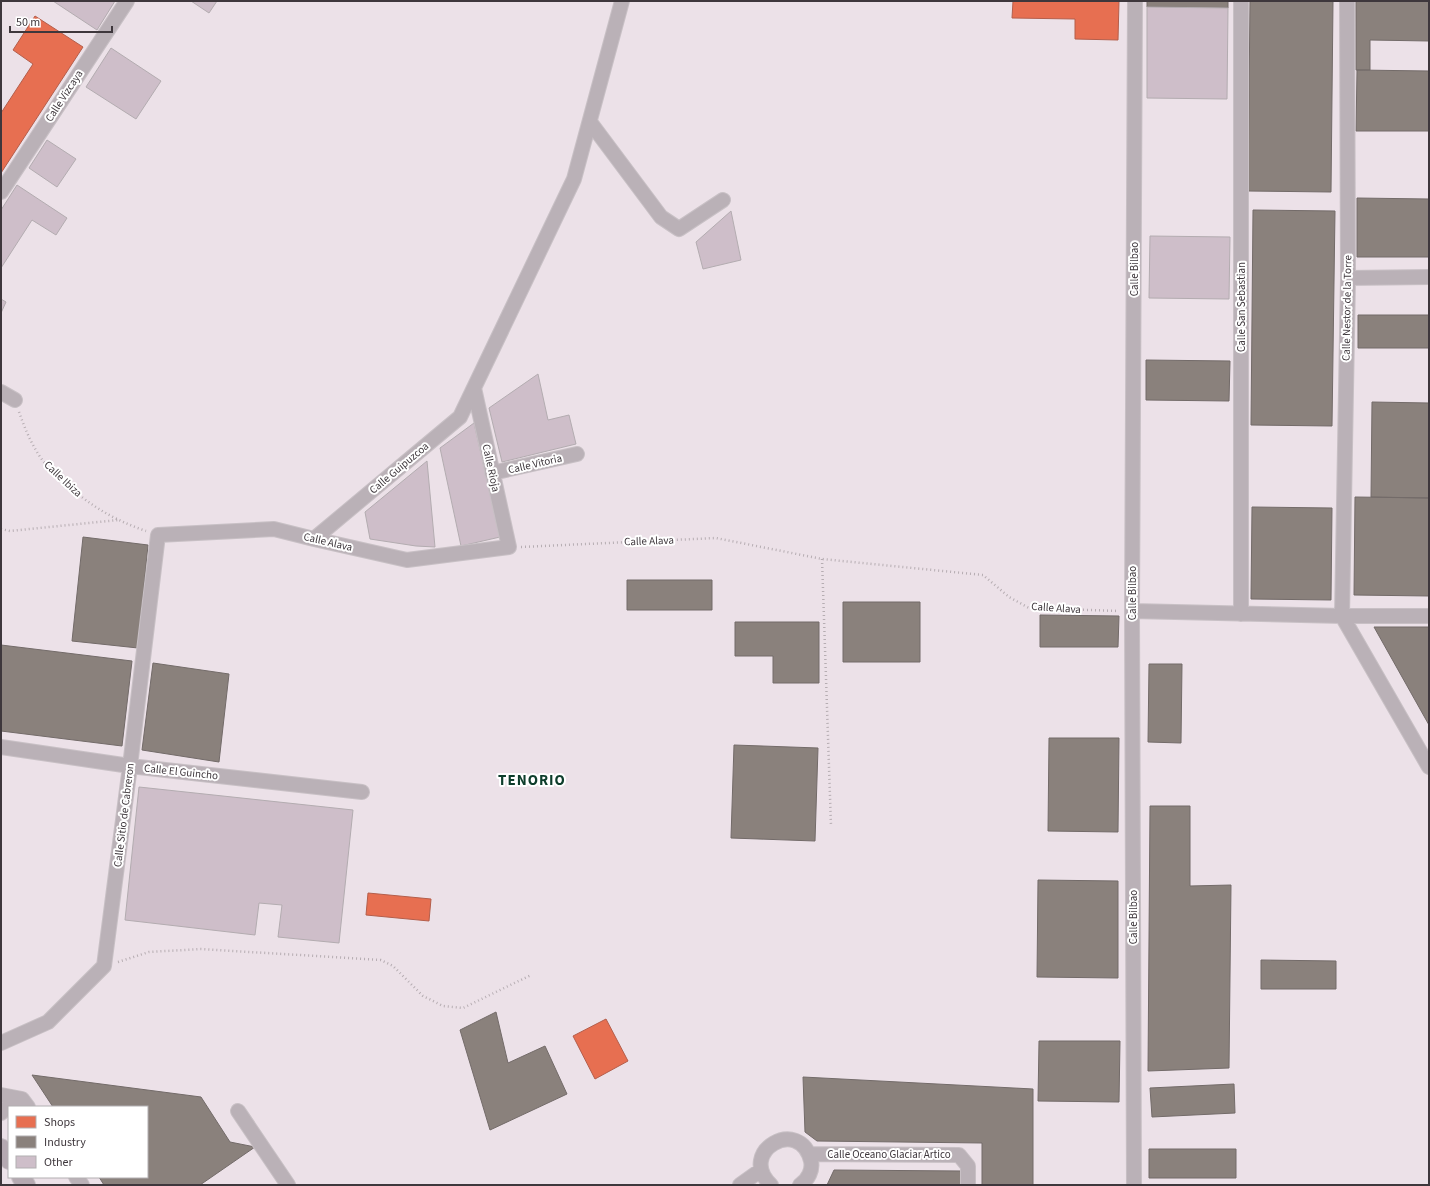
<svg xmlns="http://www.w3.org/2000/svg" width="1430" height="1186" font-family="'Source Sans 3',sans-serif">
<rect width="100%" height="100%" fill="#ece1e8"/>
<path fill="#e76f51" stroke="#b45e4b" d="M1013,1h106l-1,39 -43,-1v-20l-63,-1z
M35,16l48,31 -82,126v-60l32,-49 -20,-14z
M368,893l63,6 -2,22 -63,-6z
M606,1019l22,42 -33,18 -22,-43z"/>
<path fill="#8a817c" stroke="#736b69" d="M1147,1h81v7l-81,-1z
M1250,1h83l-2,191 -83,-1z
M1356,1h73v40l-59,-1v30h-14z
M1357,70l72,1v60h-73z
M1357,198l72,1v58h-72z
M1253,210l82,1 -3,215 -81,-1z
M1358,315h71v33h-71z
M1146,360l84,1 -1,40 -83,-1z
M1372,402l57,1v95l-58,-1z
M1355,497l74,1v98l-75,-1z
M1252,507l80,1 -1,92 -80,-1z
M83,537l65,8 -10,103 -66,-7z
M627,580h85v30h-85z
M843,602h77v60h-77z
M1040,615l79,1 -1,31h-78z
M735,622h84v61h-46v-27h-38z
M1374,627h55v98z
M1,645l131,16 -10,85 -121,-15z
M153,663l76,11 -10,88 -77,-12z
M1149,664h33l-1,79 -33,-1z
M1049,738h70l-1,94 -70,-1z
M734,745l84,3 -3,93 -84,-3z
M1150,806h40v80l41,-1 -2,183 -81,3z
M1038,880l80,1v97l-81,-1z
M1261,960l75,1v28h-75z
M496,1012l12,51 37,-17 22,48 -77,36 -30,-100z
M1039,1041h81l-1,61 -81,-1z
M32,1075l169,22 29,45 25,5 -55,38h-96l-5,-8h48v-70h-94z
M803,1077l230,12v96h-51v-42l-165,-2 -12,-9z
M1234,1084l1,29 -83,4 -2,-29z
M1149,1149h87v29h-87z
M834,1170l128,1v14h-135z"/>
<path fill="#cebec9" stroke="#b3acb0" d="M53,1h62l-18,29z
M191,1h26l-8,12z
M1147,7l81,1 -1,91 -80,-1z
M111,48l50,33 -25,38 -50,-32z
M47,140l29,19 -19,28 -28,-19z
M17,185l50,33 -11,17 -24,-15 -31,48v-58z
M731,211l10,49 -38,9 -7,-27z
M1150,236l80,1 -1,62 -80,-1z
M1,299l5,3 -5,11z
M538,374l10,46 21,-5 7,29 -74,18 -13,-54z
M474,423l26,114 -39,9 -21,-98z
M427,461l8,86 -19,-1 -46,-7 -5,-27z
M139,787l214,23 -14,133 -61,-6 4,-32 -23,-2 -4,32 -130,-15z"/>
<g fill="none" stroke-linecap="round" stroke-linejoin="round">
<defs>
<path id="minor" d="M1347,1l1,277 -6,338 87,151
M590,122l71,95 18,12 44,-29
M1,192l126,-191
M1348,278l81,-1
M1,392l14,8
M492,473l85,-19
M314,539l146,-122 114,-238 48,-178
M1132,611l210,5h87
M1241,614v-613
M1,747l129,19 232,26
M1,1043l47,-21 56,-56 26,-200 28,-231 116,-6 40,10 93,21 102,-13 -35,-159
M1,1095l21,4 6,8
M238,1111l50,74
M1,1113l7,-7 6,1
M809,1154l150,1 9,11v19
M76,1177l6,8
M740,1185l21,-15
M771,1185c-35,-33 29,-70 40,-24 2,9 -3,19 -11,24
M1134,1185l-2,-574 3,-610"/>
<path id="major" d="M1,1148l8,12
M21,1177l5,8"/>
</defs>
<use href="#minor" stroke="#c8c0c5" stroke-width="16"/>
<use href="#major" stroke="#c8c0c5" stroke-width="20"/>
<path stroke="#b6adb2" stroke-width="2.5" stroke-dasharray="1 3" stroke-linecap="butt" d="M19,412c6,17 13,34 24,49 4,5 10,10 15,15 26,26 53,43 88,55
M1,529l9,2 108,-11
M521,547l195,-9 106,21 161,16 26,22 20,11 90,3
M822,559l9,267
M118,962l31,-10 52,-3 180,11 12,6 30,30 20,10 20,2 68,-33"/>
<use href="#minor" stroke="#bab1b7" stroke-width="14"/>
<use href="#major" stroke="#b5a9b1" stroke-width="18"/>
</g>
<g text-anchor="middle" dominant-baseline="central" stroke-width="4" stroke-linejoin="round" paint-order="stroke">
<g font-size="11" fill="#3e373c" stroke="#fff">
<text transform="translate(64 96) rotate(-57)">Calle Vizcaya</text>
<text transform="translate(1134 269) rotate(-90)">Calle Bilbao</text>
<text transform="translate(1241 307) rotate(-90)">Calle San Sebastian</text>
<text transform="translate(1347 308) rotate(-89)">Calle Nestor de la Torre</text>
<text transform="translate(535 464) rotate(-13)">Calle Vitoria</text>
<text transform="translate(399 468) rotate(-40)">Calle Guipuzcoa</text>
<text transform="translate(491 468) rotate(78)">Calle Rioja</text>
<text transform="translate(63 479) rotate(43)">Calle Ibiza</text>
<text transform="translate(649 541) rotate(-2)">Calle Alava</text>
<text transform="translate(328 542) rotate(13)">Calle Alava</text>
<text transform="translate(1132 593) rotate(-90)">Calle Bilbao</text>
<text transform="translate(1056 608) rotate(4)">Calle Alava</text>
<text transform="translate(181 772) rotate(6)">Calle El Guincho</text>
<text transform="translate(124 815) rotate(-83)">Calle Sitio de Cabreron</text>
<text transform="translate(1133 917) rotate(-90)">Calle Bilbao</text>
<text x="889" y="1154">Calle Oceano Glaciar Artico</text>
</g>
<g font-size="15" font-weight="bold" letter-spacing="1" fill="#0d3d2b" stroke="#fff">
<text x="532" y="780">TENORIO</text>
</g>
</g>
<rect width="1430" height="1186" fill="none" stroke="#3e373c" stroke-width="4"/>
<rect x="8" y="1106" width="140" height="72" fill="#ffffff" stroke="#b2afb1"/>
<rect x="16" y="1116" width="20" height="12" fill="#e76f51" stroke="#b2afb1"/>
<text x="44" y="1126" font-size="12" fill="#3e373c">Shops</text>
<rect x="16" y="1136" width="20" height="12" fill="#8a817c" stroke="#b2afb1"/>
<text x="44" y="1146" font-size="12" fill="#3e373c">Industry</text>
<rect x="16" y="1156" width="20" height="12" fill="#cebec9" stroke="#b2afb1"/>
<text x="44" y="1166" font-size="12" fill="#3e373c">Other</text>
<path d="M10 26v6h102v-6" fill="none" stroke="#3e373c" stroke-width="2"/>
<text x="16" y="26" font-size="12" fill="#3e373c" stroke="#ffffff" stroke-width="3" paint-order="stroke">50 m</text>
</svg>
